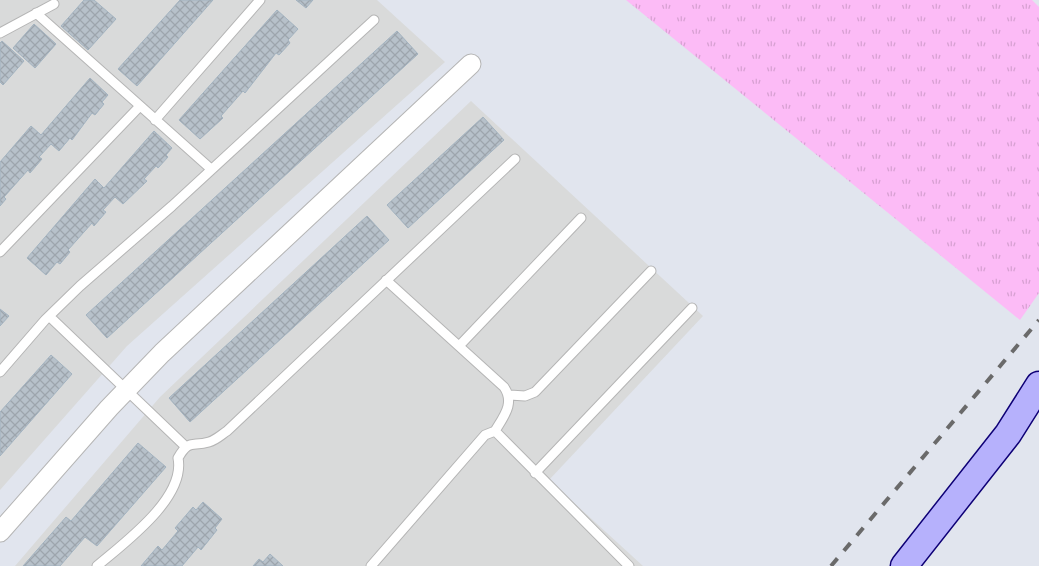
<svg xmlns="http://www.w3.org/2000/svg" width="1039" height="566" font-family="'PT Sans Narrow',sans-serif">
<defs>
<pattern id="park-tufts" width="24" height="20" patternUnits="userSpaceOnUse" patternTransform="scale(1.25)"><rect width="24" height="20" fill="#fcbbf6"/><path d="M3 7l-1-3M5 7V3M7 7l1-3M15 17l-1-3M17 17v-4M19 17l1-3" fill="none" stroke="#d7a0d2"/></pattern>
<pattern id="building-cross-hatch" width="8" height="8" patternUnits="userSpaceOnUse" patternTransform="scale(1.25)"><rect width="8" height="8" fill="#b7c1ca"/><path d="M0 0l8 8M0 8l8-8" fill="none" stroke="#9da5ad"/></pattern>
</defs>
<rect width="100%" height="100%" fill="#e1e5ee"/>
<path fill="#d9dada" d="M0,0h377l68,62 -318,284 -127,144z
M471,101l232,215 -154,164 94,86h-628l145,-169z"/>
<path fill="url(#park-tufts)" d="M626,0h406l7,7v286l-19,27z"/>
<path fill="url(#building-cross-hatch)" stroke="#a3b3c0" d="M84,0h10l22,19 -28,31 -27,-24z
M180,0h33l-76,86 -19,-17z
M296,0h17l-7,8z
M277,10l21,19 -10,11 2,3 -11,12 -3,-2 -31,40 -2,-2 -22,25 2,2 -23,21 -21,-19z
M34,24l22,20 -21,24 -22,-20z
M397,31l21,23 -311,284 -21,-23z
M2,41l22,20 -21,24 -3,-3v-39z
M90,78l18,17 -6,7 2,2 -9,11 -3,-2 -20,27 -2,-2 -11,13 -8,-7 -12,13 3,2 -12,14 -2,-3 -24,27 2,2 -6,7v-44l31,-36 10,9z
M483,117l21,23 -96,88 -21,-23z
M154,131l18,17 -6,7 2,2 -10,11 -2,-2 -12,13 3,2 -24,23 -8,-7 -12,13 3,2 -12,14 -2,-3 -24,27 2,2 -10,12 -3,-2 -11,13 -19,-17 68,-79 9,9z
M367,216l22,24 -199,182 -21,-24z
M0,309l9,7 -9,10z
M51,355l21,19 -72,82v-44z
M138,443l28,24 -69,79 -12,-9 -25,29h-37l43,-49 5,4z
M203,502l19,17 -7,9 2,2 -16,20 -3,-3 -16,19h-41l17,-20 4,4 16,-19 -3,-3 18,-21 3,3z
M270,554l13,12h-30l6,-7 4,3z"/>
<g fill="none" stroke-linecap="round" stroke-linejoin="round">
<defs>
<path id="lane" d="M36,13l175,156
M0,33l54,-29
M155,120l105,-120
M0,252l140,-146
M386,280l118,107c11,16 0,29 -9,44l134,135
M49,316l136,130
M460,345l121,-127
M0,372l45,-52 35,-34 92,-80 202,-186
M510,395l15,1 10,-4 116,-121
M535,473l157,-165
M97,566c27,-23 89,-68 81,-108 11,-19 13,-11 31,-16 7,-2 12,-7 18,-11l288,-272
M371,566l114,-131 10,-4"/>
<path id="street" d="M0,532l109,-124 53,-55 309,-289"/>
<path id="secondary" d="M904,566l104,-132 31,-49"/>
</defs>
<use href="#lane" stroke="#b5b5b5" stroke-width="11"/>
<use href="#street" stroke="#b5b5b5" stroke-width="21"/>
<use href="#secondary" stroke="#0e0076" stroke-width="29"/>
<use href="#lane" stroke="#fff" stroke-width="9"/>
<use href="#street" stroke="#fff" stroke-width="19"/>
<use href="#secondary" stroke="#b6b1fc" stroke-width="26"/>
<path stroke="#6a6a6a" stroke-width="4" stroke-dasharray="10 10" stroke-linecap="butt" d="M831,566l208,-246"/>
</g>
</svg>
